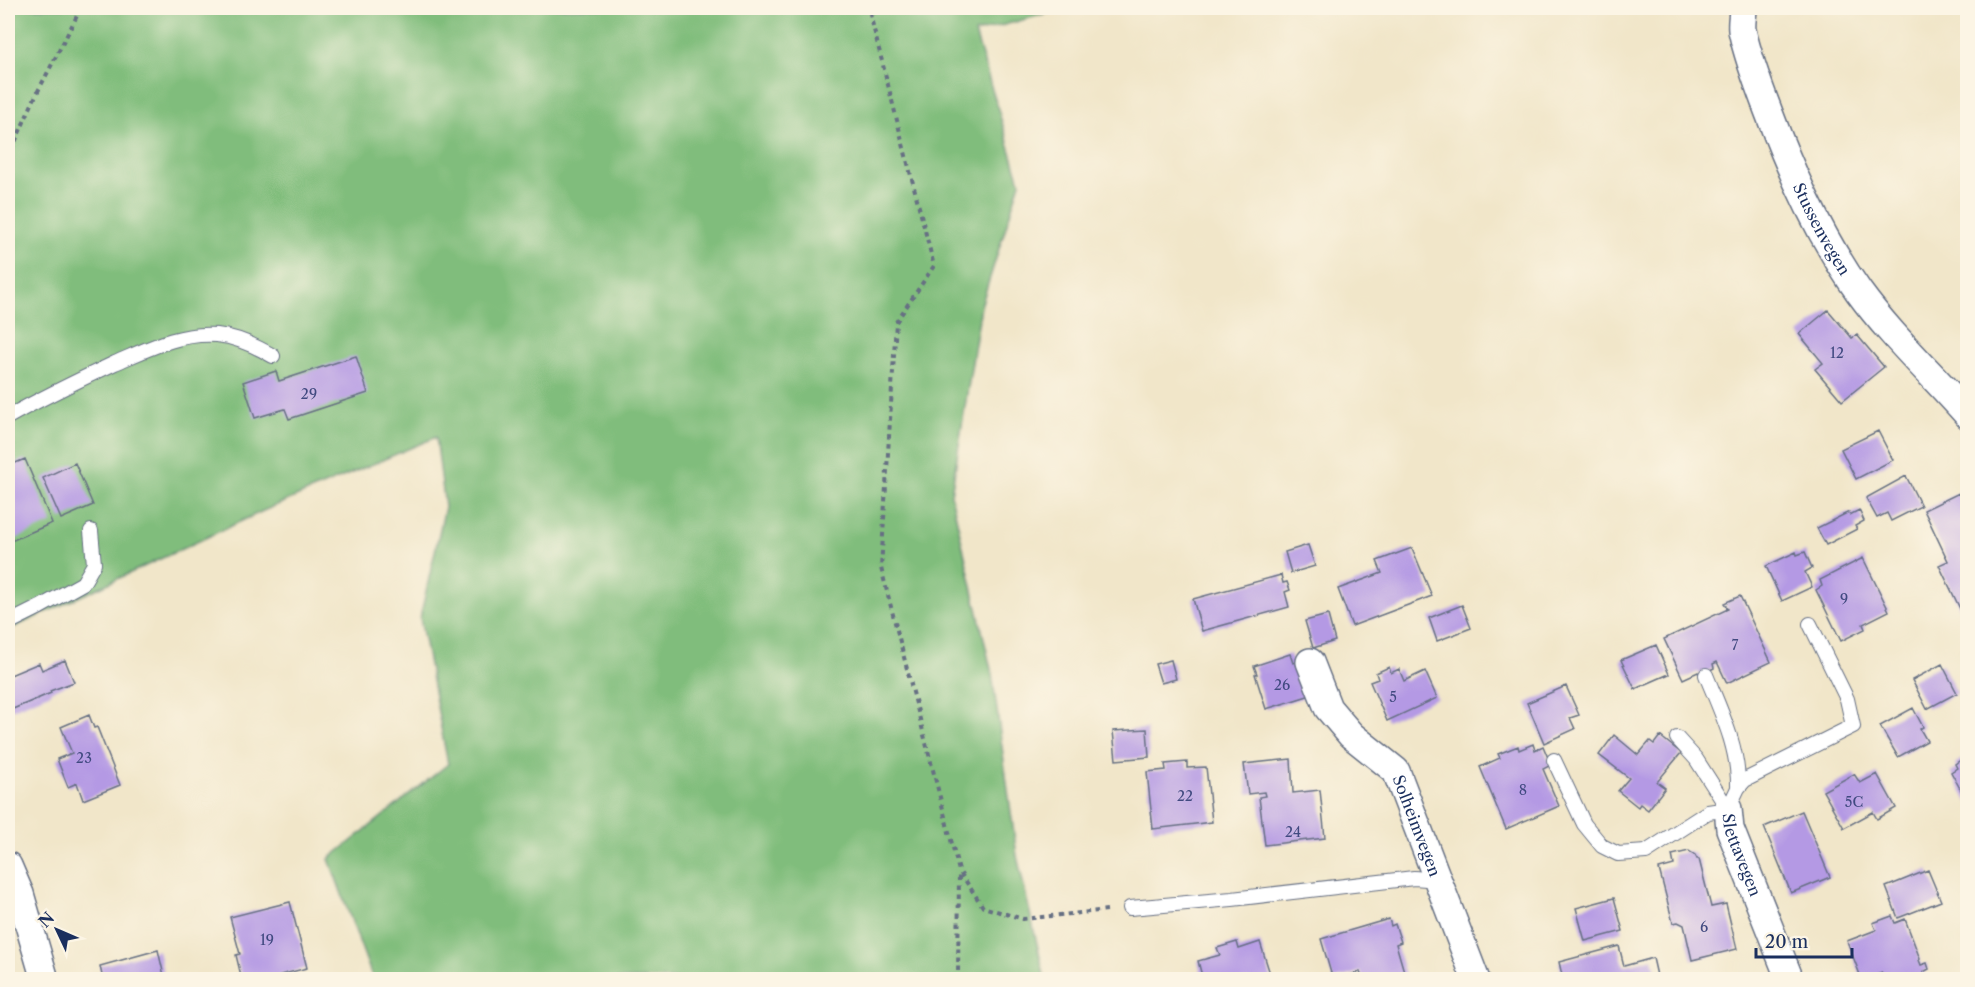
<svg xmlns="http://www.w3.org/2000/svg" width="1975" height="987" font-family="'Libre Caslon Text',serif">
<rect width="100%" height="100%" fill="#fcf5e5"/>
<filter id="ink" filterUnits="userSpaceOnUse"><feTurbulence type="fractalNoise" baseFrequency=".0167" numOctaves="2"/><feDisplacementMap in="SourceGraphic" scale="12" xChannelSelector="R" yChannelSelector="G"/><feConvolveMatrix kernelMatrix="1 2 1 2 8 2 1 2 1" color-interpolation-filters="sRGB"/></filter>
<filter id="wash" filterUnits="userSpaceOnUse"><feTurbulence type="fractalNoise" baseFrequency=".008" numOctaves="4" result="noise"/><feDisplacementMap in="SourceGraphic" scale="24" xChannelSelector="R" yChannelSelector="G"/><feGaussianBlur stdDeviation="1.35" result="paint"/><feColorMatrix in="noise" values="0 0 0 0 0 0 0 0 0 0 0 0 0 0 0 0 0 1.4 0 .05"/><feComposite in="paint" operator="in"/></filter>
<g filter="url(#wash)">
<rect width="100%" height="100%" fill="#f1e6c9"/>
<path fill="#80bd7c" stroke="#4e766d" stroke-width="1.5" d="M8,8h1058l-91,25 45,149 -39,124 -30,189 41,179 25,182 28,123h-672l-44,-120 119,-95 -28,-146 25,-111 -9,-70 -173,74 -255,119z"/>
<g id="blocks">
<path fill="#b499e4" d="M1828,310l24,28 5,-3 27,32 -42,34 -27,-32 8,-6 -24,-29z
M356,356l12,37 -79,26 -4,-10 -30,9 -12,-36 33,-11 3,10z
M1878,431l15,29 -37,19 -15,-30z
M25,459l27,64 -41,18 -3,-7v-68z
M75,463l18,42 -32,14 -18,-41z
M1906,476l15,30 -30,15 -4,-8 -10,5 -11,-20z
M1959,493l9,17v105l-4,2 -25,-52 9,-4 -24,-51z
M1859,510l5,11 -9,5 2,3 -31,16 -9,-17 32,-16 1,3z
M1308,545l7,21 -24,7 -6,-21z
M1412,548l20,48 -80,30 -14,-37 44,-16 -5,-12z
M1796,552l1,3 8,-3 7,16 -7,4 7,15 -30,14 -16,-35z
M1863,558l26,53 -26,13 2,5 -24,12 -25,-51 6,-4 -2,-6z
M1281,575l2,8 4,-1 3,8 -5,2 4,15 -87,24 -9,-32z
M1740,596l31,66 -44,21 -10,-21 -4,2 1,4 -14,7 -2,-3 -15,7 -19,-40 64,-30 -4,-6z
M1462,605l9,23 -34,13 -8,-23z
M1328,615l7,26 -22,7 -8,-27z
M1656,645l13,29 -34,15 -14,-29z
M1290,654l3,9 7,-2 11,34 -45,14 -11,-35h2l-3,-8z
M65,660l9,22 -24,9 1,2 -43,18v-35l31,-13 3,7z
M1171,660l5,19 -15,4 -6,-19z
M1942,664l15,29 -30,16 -15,-29z
M1389,667l2,6 8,-4 5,12 21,-10 12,27 -50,23 -17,-39 8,-3 -2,-6z
M1566,686l13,29 -9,3 5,11 -31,14 -17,-40z
M1913,708l10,19 -3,2 7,12 -29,16 -18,-31z
M89,715l5,13 3,-1 23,58 -37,15 -6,-17 -9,4 -11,-28 15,-6 -11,-26z
M1147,729l2,28 -33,3 -3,-29z
M1614,735l24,20 12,-14 4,3 6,-8 21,17 -24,29 8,6 -17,22 -8,-6 -2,3 -20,-16 11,-13 -30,-23z
M1533,744l2,6 8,-4 8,19 -8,4 16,37 -53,23 -26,-62 20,-9 -2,-4 20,-8 1,4z
M1291,759l2,34 27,-3 5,48 -60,7 -6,-48 6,-1 -1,-4 -16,2 -4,-30z
M1962,759l3,5 3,-2v41l-17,-31 6,-4 -2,-4z
M1187,762v6l19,-1 6,55 -59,7 -6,-57 19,-2 -1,-6z
M1854,774l6,9 17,-9 19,34 -19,11 -4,-7 -29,16 -21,-37z
M1802,811l28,66 -39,16 -27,-66z
M1689,851l6,4 2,4h2l12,48 15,-3 11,45 -45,11 -8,-35 -6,-3 -5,1 -14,-54 15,-4 -2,-10z
M1928,870l13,31 -43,17 -12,-31z
M1614,898l9,33 -38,10 -9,-33z
M290,902l17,66 -27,7 2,5h-40l-6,-25 4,-1 -10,-37z
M1892,916l3,7 10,-4 15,40 -1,1 2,5 6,-2 2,6 -6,3 3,8h-42l-2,-7 -20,7 -15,-39 29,-11 -3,-7z
M1389,919l2,7 4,-2 6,18 -5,2 9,31 -15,5h-27l-3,-8 -27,8 -12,-41z
M1237,942l2,7 21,-7 12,38h-69l-5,-19 22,-6 -3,-7z
M1619,946l5,20 29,-8 5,22h-95l-4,-18z
M158,950l7,30h-62l-3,-14z"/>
</g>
</g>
<g filter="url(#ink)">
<use href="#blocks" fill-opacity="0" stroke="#666f83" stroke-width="1.5"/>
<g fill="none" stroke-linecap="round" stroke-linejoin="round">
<defs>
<path id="lane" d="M8,417c35,-20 71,-37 107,-54 33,-14 65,-31 102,-28 19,2 39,11 56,21
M8,623l32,-16 43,-24 11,-19 -3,-33
M1706,675c15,37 33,73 32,113
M1677,738l19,21 32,50
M1554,760l30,64 18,22 16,8 28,-2 62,-40 20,-3
M1728,809l10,-21 7,-8 108,-54 -6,-27 -37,-75
M1130,908l102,-9 182,-21 25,2"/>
<g id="street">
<path id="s1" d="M1743,8c0,7 -2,15 -1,22 6,28 17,57 27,83 23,62 51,124 90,179 32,44 73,82 109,123"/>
<path id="s2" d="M1310,662l18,46 23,27 45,36 80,209"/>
<path id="s3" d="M1728,809l2,20 60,151"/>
<path d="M8,866l12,28 25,86"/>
</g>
</defs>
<use href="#lane" stroke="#666f83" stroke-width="16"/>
<use href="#street" stroke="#666f83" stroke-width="30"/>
<path stroke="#666f83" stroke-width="4" stroke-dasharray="4.5 4.5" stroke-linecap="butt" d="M862,8l8,6 64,252 -38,56 -15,246 78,303 24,36 40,12 85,-9
M868,8l2,6 16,-6
M8,158l28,-63 45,-87
M958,980l1,-108"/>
<use href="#lane" stroke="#fff" stroke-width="14"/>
<use href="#street" stroke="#fff" stroke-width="27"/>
</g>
</g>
<g text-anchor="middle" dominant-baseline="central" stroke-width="5" stroke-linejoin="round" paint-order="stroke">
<g font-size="14" fill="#414a80">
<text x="1837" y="353">12</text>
<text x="309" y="394">29</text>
<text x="1844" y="599">9</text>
<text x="1735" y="645">7</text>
<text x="1282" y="685">26</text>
<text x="1393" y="697">5</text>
<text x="84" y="758">23</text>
<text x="1523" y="790">8</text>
<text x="1185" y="796">22</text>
<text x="1854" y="802">5C</text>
<text x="1293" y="832">24</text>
<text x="1704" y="927">6</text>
<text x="267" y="940">19</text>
</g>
<g font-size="16" fill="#1b2f5e" stroke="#fcf5e5">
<text stroke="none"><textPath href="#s1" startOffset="237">Stussenvegen</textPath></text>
<text stroke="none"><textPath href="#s2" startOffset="201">Solheimvegen</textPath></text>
<text stroke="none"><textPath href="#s3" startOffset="48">Slettavegen</textPath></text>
</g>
</g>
<rect width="1975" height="987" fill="none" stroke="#fcf5e5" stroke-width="30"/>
<g transform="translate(57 930) rotate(314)" stroke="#fcf5e5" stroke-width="4.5" paint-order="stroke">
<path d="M0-4.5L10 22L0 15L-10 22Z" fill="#1b2f5e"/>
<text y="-9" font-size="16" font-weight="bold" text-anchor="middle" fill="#1b2f5e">N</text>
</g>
<path d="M1756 948v9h96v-9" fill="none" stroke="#1b2f5e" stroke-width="3"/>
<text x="1765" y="948" font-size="18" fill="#1b2f5e" stroke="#fcf5e5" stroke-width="4.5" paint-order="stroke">20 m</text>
</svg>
